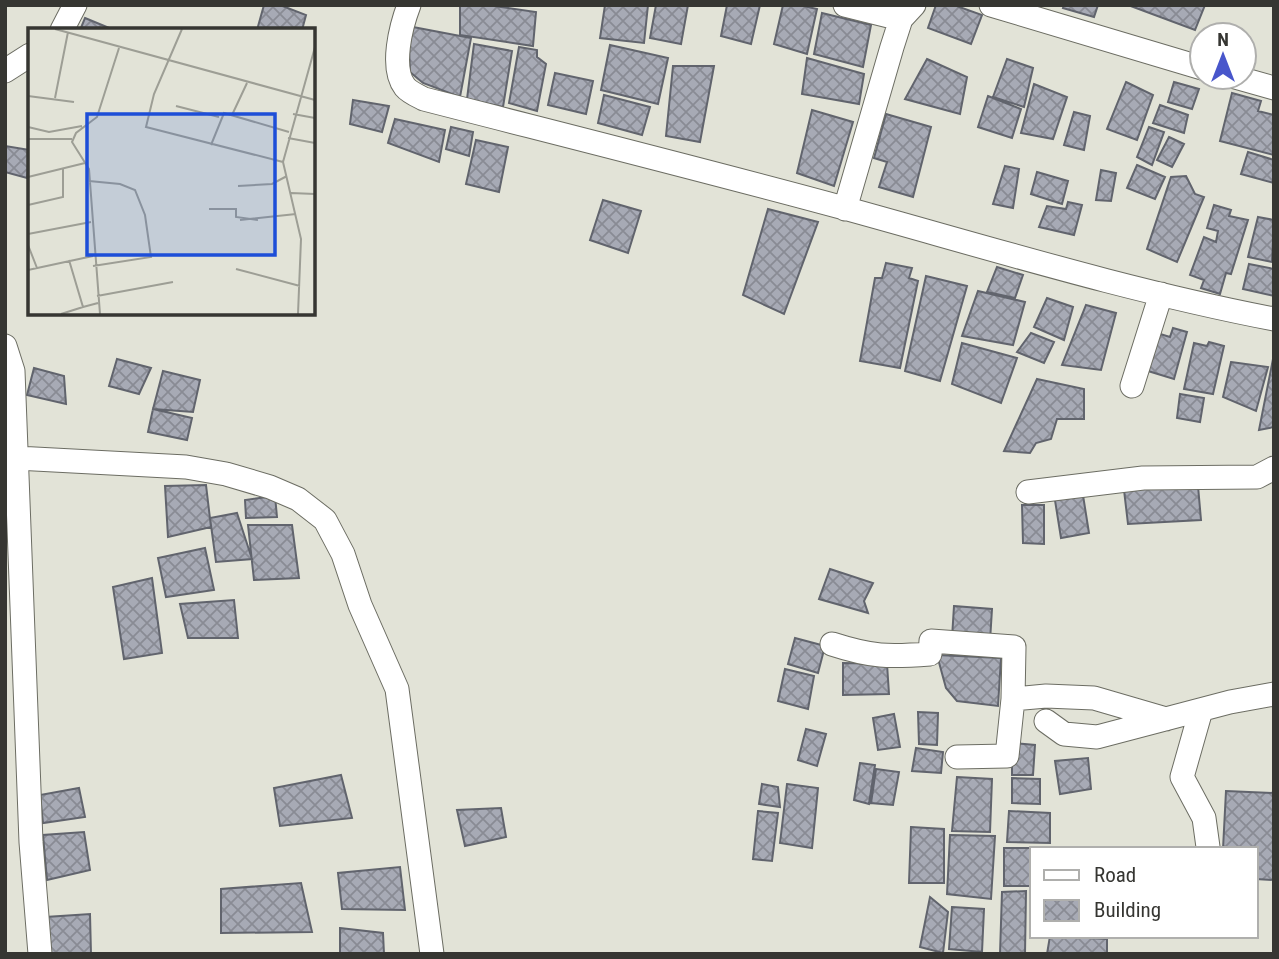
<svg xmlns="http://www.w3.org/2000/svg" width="1279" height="959" font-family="'Roboto Condensed',sans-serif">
<defs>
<pattern id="building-cross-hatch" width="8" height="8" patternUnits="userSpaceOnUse" patternTransform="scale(1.75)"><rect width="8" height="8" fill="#a7aab5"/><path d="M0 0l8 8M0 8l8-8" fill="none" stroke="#898b94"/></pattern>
</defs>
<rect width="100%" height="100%" fill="#e2e3d7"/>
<path fill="url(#building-cross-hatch)" stroke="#61646d" stroke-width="2" d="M264,5h16l26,10 -4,15h-45z
M460,5h27l49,7 -3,34 -73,-11z
M605,5h43l-4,38 -44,-5z
M656,5h32l-7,39 -31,-6z
M727,5h33l-9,39 -30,-8z
M783,5h16l18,4 -10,45 -33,-10z
M936,5h18l28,10 -11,29 -43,-16z
M1064,5h34l-4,12 -31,-9z
M1128,5h77l-10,25z
M822,13l49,12 -8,42 -49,-13z
M85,18l29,12h-34z
M413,27l58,11 -11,59 -37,-14 -13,-11 -1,-24z
M474,44l38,7 -9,56 -36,-8z
M610,45l58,13 -10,46 -57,-14z
M519,47l18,3v7l9,7 -9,47 -28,-8z
M807,58l57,16 -5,30 -57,-10z
M927,59l40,18 -7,37 -55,-15z
M1007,59l26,9 -9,39 -31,-10z
M673,66h41l-14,76 -34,-6z
M555,73l38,8 -7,33 -38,-9z
M1126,82l27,13 -16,45 -30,-11z
M1174,82l25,7 -7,20 -24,-7z
M1034,84l33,13 -14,42 -32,-6z
M1232,93l29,8 -3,10 16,4v40l-54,-14z
M604,95l46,12 -8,28 -44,-12z
M988,96l33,13 -9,29 -34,-11z
M353,100l36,6 -7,26 -32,-8z
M1160,105l28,10 -4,18 -31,-10z
M812,110l41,12 -19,64 -37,-13z
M1074,112l16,4 -6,34 -20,-5z
M886,114l45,13 -18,70 -34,-10 8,-25 -13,-4z
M395,119l50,11 -6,32 -51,-19z
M451,127l22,5 -4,24 -23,-7z
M1149,127l15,5 -12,33 -15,-8z
M1169,137l15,7 -12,23 -15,-7z
M476,140l32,7 -9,45 -33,-8z
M5,146l25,4 -3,28 -22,-6z
M1248,152l26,8v23l-33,-9z
M1137,165l28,12 -10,22 -28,-11z
M1005,166l14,3 -6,39 -20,-4z
M1101,170l15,3 -5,28 -15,-1z
M1037,172l31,9 -6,23 -31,-10z
M1186,176l9,18 9,3 -27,65 -30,-13 24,-72z
M603,200l38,11 -13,42 -38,-13z
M1068,202l14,3 -8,30 -35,-8 8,-21 19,3z
M1214,205l17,5 -2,6 19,4 -17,54 -5,-1 -6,21 -19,-6 3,-8 -14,-5 14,-38 12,5 2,-11 -11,-3z
M768,209l50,13 -34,92 -41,-19z
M1258,217l16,3 -2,42 -24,-5z
M886,263l26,5 -3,10 9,3 -18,87 -40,-7 15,-83h7z
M1249,264l25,5v27l-31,-7z
M997,267l26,8 -8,23 -28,-6z
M926,276l41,10 -27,95 -35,-10z
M978,291l47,11 -12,43 -51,-9z
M1047,298l26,9 -9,33 -30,-13z
M1086,305l30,8 -15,57 -39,-5z
M1173,328l14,4 -13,47 -26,-8 9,-38 13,4z
M1031,333l23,9 -10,21 -27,-11z
M1209,342l15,4 -11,48 -29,-5 10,-46 13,3z
M962,343l55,15 -16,45 -49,-19z
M1274,354v73l-15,3z
M117,359l34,9 -12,26 -30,-8z
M1231,362l37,5 -12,44 -33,-14z
M34,368l30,8 2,28 -39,-9z
M163,371l37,9 -7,32 -40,-3z
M1037,379l47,10v30h-27l-6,20 -15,4 -6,10 -26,-2z
M1180,394l24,4 -4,24 -23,-4z
M153,409l39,9 -5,22 -39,-8z
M206,485l5,42 -43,10 -3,-51z
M1198,486l3,34 -73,4 -4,-34z
M1082,489l7,44 -28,5 -7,-44z
M275,496l2,21 -31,1 -1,-18z
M1022,505h22v39l-21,-1z
M237,513l15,46 -36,3 -6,-44z
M248,525h44l7,53 -45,2z
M205,548l9,42 -48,7 -8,-39z
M830,569l43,14 -9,18 4,12 -49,-14z
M152,578l10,75 -38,6 -11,-72z
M234,600l4,38h-50l-8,-34z
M954,606l38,3 -2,32 -38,-3z
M795,638l30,8 -7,27 -30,-9z
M937,655l64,3 -3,48 -41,-5 -11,-13z
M843,663l44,1 2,30 -46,1z
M785,669l29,7 -6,33 -30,-8z
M918,712l20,1 -1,32 -18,-1z
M894,714l6,33 -22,3 -5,-32z
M806,729l20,5 -9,32 -19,-6z
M1012,743l23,2 -2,30h-21z
M916,748l27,4 -2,21 -29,-2z
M1088,758l3,31 -31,5 -5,-33z
M860,763l15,2 -6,39 -15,-4z
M876,769l23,3 -6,33 -22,-2z
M341,775l11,43 -72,8 -6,-38z
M957,777l35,2 -2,53 -38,-1z
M1012,778l28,1v25l-28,-1z
M762,784l16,3 2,20 -21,-3z
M787,784l31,4 -6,60 -32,-5z
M79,788l6,29 -42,6 -3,-28z
M1226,791l48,2v87l-18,-1v-30h-33z
M501,808l5,29 -41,9 -8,-36z
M758,811l20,2 -6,48 -19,-2z
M1009,811l41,2v30l-43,-1z
M911,827l33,2v54h-35z
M84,832l6,38 -43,10 -4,-45z
M950,835l45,1 -4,63 -44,-5z
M1004,848h68l-40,1v37h-28z
M400,867l5,43 -63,-1 -4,-36z
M301,883l11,49 -91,1v-44z
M1026,891l-1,63h-25l2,-62z
M930,897l18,15 -5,41 -23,-6z
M952,907l32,2 -2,43 -33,-3z
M90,914l1,40h-43l-2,-37z
M340,928l43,5 1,21h-44z
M1050,936l57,3v15h-60z"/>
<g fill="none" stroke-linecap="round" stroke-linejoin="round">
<defs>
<path id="minor" d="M409,5c-8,21 -19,63 -4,82 4,5 13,9 19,12 140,36 280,71 420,109 142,39 284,83 430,111
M845,5l56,14
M991,5l211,63
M62,30l13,-25
M5,71l25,-16
M1235,77l39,11
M845,209l47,-162 9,-28 13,-14
M5,346l8,25 18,471 9,112
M1132,386l29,-92
M16,458l170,9 40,7 44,13 28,12 27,21 18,34 17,51 37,84 35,265
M1028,492l115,-14 114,-1 17,-9
M832,644c40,13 56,13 98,10l1,-13 83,6 -1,52 33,-3 48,2 72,21
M1201,710l-19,67 22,41 4,29
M1046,721l18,13 33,3 133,-35 44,-8
M957,757l50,-1 6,-57"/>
</defs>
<use href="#minor" stroke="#6c6d63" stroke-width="25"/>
<use href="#minor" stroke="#fff" stroke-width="23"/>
</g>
<g transform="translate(28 28)">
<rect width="287" height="287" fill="#e2e3d7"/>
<path fill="none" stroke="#9d9e95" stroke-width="2" d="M27,1l260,71M154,1l-28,65 -8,33 137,35M0,68l46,6M27,70l13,-66M148,78l43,11M265,86l22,4M204,87l15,-32M0,99l21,5 33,-6M260,110l27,5M0,111h44M183,117l13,-32 65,19M0,149l57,-14M61,153l31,3 15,6 10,25 6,42 -58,9M210,158l34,-2 15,-8M263,165l24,1M0,177l35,-8v-29M181,181h27v8l22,3M212,192l56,-6M0,206l63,-12M0,217l9,23M41,232l14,47 15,-4M208,241l64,17M0,242l65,-14M69,268l76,-14M33,286l22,-7M72,286l-11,-145 -17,-27 4,-9 21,-16 22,-69M270,286l3,-75 -18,-77 32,-115"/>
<path fill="#1d4ed8" fill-opacity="0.15" stroke="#1d4ed8" stroke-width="3.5" d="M59,86h188v141h-188z"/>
<rect width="287" height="287" fill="none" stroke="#363632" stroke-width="3.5"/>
</g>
<rect width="1279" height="959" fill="none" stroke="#363632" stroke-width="14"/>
<rect x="1030" y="847" width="228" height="91" fill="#ffffff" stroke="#afafad" stroke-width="2"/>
<rect x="1044" y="870" width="35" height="10" fill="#ffffff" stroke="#afafad" stroke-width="2"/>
<text x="1094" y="882" font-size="21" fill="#363632">Road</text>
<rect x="1044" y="900" width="35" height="21" fill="url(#building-cross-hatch)" stroke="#afafad" stroke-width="2"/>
<text x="1094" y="917" font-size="21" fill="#363632">Building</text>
<g transform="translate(1223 56)"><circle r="33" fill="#ffffff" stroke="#afafad" stroke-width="2"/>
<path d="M0-5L12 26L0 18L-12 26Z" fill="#4856cb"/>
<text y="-10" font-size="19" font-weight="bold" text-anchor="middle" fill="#363632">N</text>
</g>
</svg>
